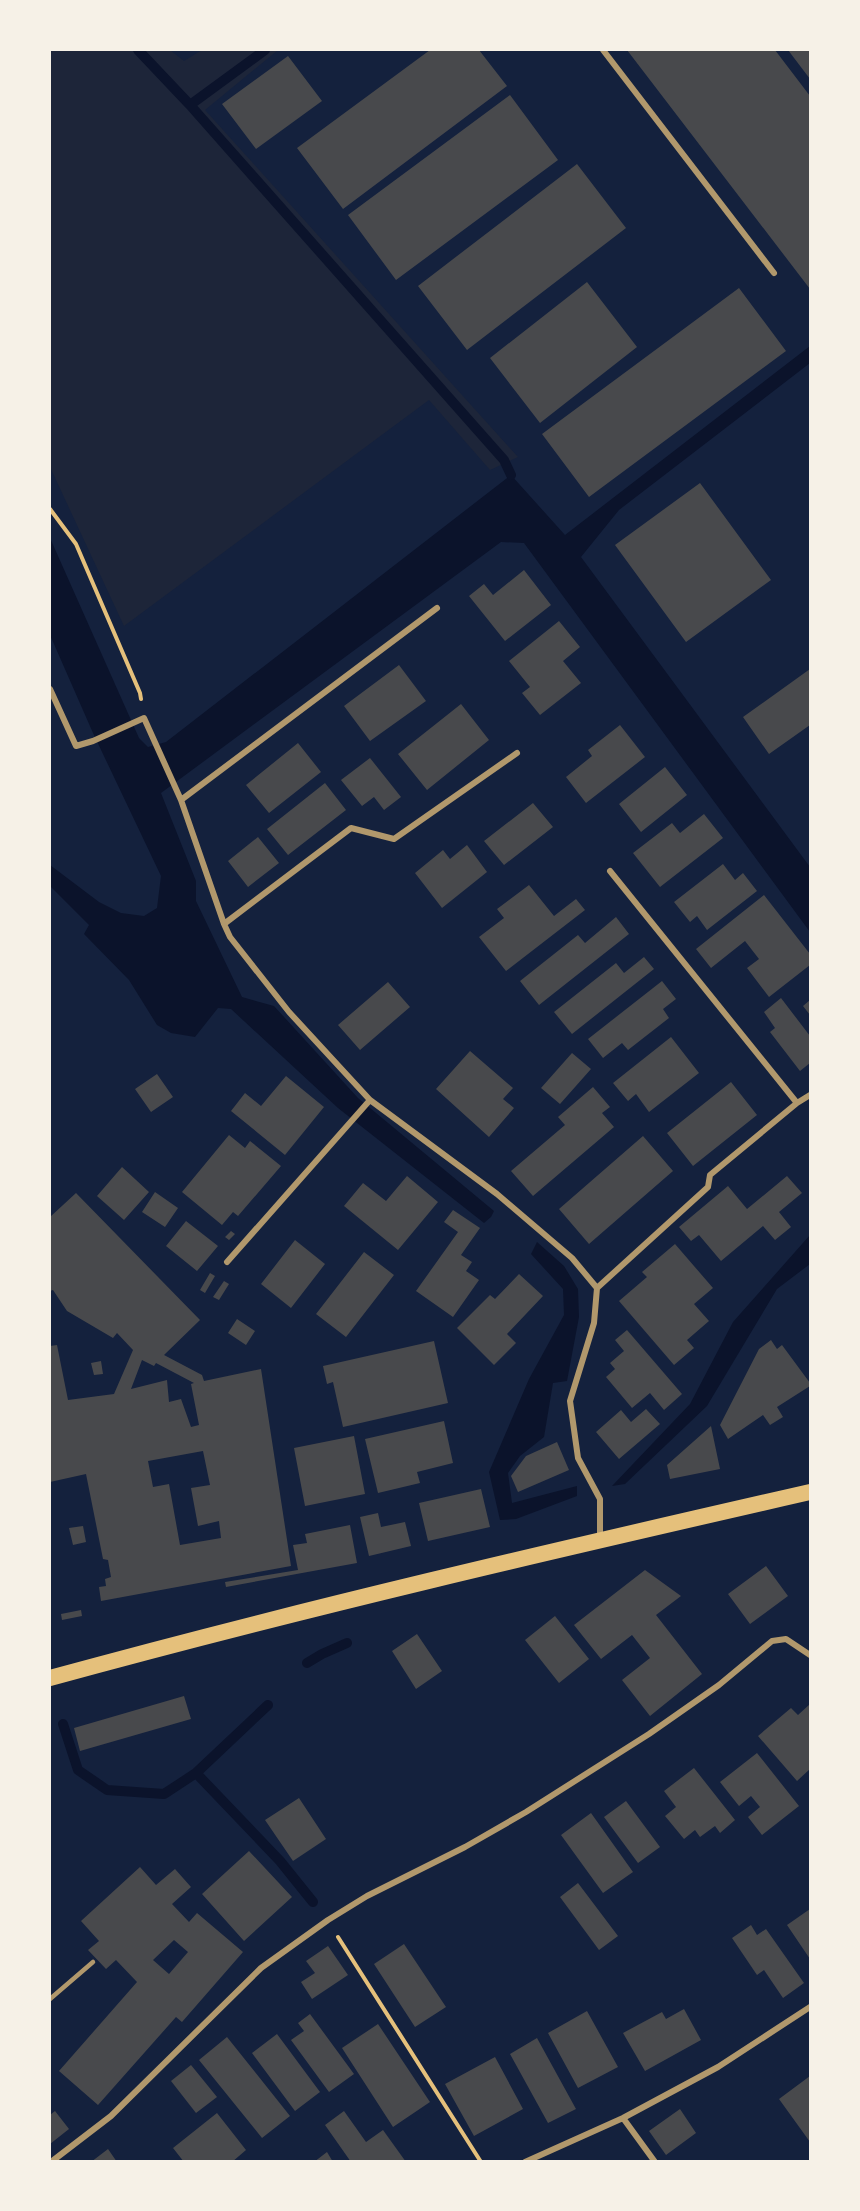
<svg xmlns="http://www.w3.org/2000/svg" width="860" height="2211" font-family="Barlow,sans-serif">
<rect width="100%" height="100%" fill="#14213d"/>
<path fill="#1d2539" d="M50,50h120l14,11 18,-11h76l-73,60 313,347 -28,13 -61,-70 -305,226 -74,-159z"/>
<path fill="#0b132b" d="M810,346v17l-191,147 -38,47 229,310v65l-286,-389 -23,-1 -340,251 35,88v20l46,96 32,9 84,92 136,113 -3,6 -7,6 -146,-115 -107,-99 -13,-1 -23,29 -24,-4 -14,-8 -28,-45 -45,-46 5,-9 -39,-39v-21l49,37 22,11 23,3 13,-8 4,-32 -68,-143 -43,-98v-97l89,200 9,9 18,-5 345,-267 54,60z
M810,1235v29l-33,25 -70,117 -82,78 -13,2 78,-82 43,-82z
M537,1242l27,24 14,23 1,28 -12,64 -14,2 -9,54 -24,19 -12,17 4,30 65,-17v10l-61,23 -16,1 -11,-48 40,-93 35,-64 -1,-26 -32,-35z"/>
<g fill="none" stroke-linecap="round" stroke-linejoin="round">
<path stroke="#0b132b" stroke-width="10" d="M138,50l52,55
M265,50l-75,55 314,355 7,15
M307,1663l15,-9 25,-11
M63,1724l15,46 29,20 57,4 32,-21 72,-68
M196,1773l84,88 33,41"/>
</g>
<path fill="#48494c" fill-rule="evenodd" d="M430,50h49l28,36 -164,123 -46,-61z
M627,50h148l35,46v193z
M788,50h22v29z
M288,56l34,45 -66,48 -34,-45z
M510,95l48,65 -162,120 -48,-65z
M577,164l49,64 -159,122 -49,-64z
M587,282l50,65 -97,76 -50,-65z
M739,288l47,63 -197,146 -47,-63z
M700,483l71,97 -85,62 -71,-97z
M524,570l27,35 -46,36 -36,-45 15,-12 9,11z
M559,621l21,26 -17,14 18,22 -41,32 -18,-22 8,-6 -21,-26z
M399,665l27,36 -56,40 -26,-35z
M810,669v56l-41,29 -26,-37z
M461,704l28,36 -62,50 -29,-36z
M620,725l25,32 -59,46 -20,-26 26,-21 -4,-6z
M298,743l23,29 -52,41 -23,-28z
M370,758l31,39 -17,13 -10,-13 -12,9 -21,-26z
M665,767l22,28 -46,37 -22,-28z
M325,783l21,27 -58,45 -21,-26z
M533,803l20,24 -49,38 -20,-24z
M704,814l19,24 -63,49 -27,-34 39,-30 8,10z
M258,837l21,26 -31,24 -20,-26z
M467,845l20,27 -45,36 -27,-35 28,-23 7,9z
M723,864l12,16 8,-7 14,18 -50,39 -10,-14 -7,6 -16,-20z
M529,885l25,31 22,-17 9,11 -79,61 -27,-34 25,-19 -7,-9z
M764,895l46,59v11l-41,32 -22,-29 12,-9 -14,-18 -34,27 -15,-19z
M616,917l13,17 -90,71 -19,-24 58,-46 7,8z
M644,957l10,12 -82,65 -18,-22 62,-49 8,10z
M662,981l14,18 -13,10 6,9 -41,32 -6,-7 -19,15 -15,-19z
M388,982l22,25 -50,43 -22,-25z
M781,998l29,38v27l-10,8 -30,-39 5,-4 -11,-16z
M810,1000v15l-7,-9z
M671,1037l28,36 -50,39 -13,-18 -8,7 -15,-18z
M470,1051l43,37 -10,11 11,9 -25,29 -53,-48z
M572,1053l19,16 -31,35 -19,-16z
M157,1074l16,23 -22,15 -16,-23z
M286,1076l38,31 -39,48 -54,-44 14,-18 16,13z
M731,1082l26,33 -64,51 -26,-33z
M593,1087l17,20 -8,6 12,14 -81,69 -22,-25 54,-46 -7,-8z
M229,1135l16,13 5,-7 31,25 -43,50 -5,-4 -11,13 -40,-33z
M643,1136l30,35 -84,73 -30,-35z
M122,1167l27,25 -25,28 -27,-24z
M407,1176l31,26 -40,48 -54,-44 19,-23 23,18z
M787,1176l15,17 -23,19 12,15 -16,13 -12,-14 -42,35 -22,-26 -8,6 -12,-14 49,-41 19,23z
M155,1192l23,16 -13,19 -23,-15z
M76,1193l124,127 -36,35 38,20 2,6 57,-12 30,197 -190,35 -2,-14 7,-1 -1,-7 6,-2 -3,-17 -5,-1 -17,-85 -36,8v-136l7,-1 11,55 46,-6 19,-44 -16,-17 -4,5 -46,-27 -14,-21 -3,1v-74zM142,1360l12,6 2,-3 38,20 -3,1 8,41 -8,2 -10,-28 -12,3 -2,-22 -36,9zM203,1451l7,34 -19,3 7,38 21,-5 2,17 -41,7 -11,-61 -16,3 -5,-26z
M453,1210l27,18 -19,27 11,7 -6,9 13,9 -26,37 -37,-26 42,-59 -14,-10z
M186,1221l32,25 -21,25 -31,-25z
M231,1231l4,3 -6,6 -4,-3z
M295,1240l30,24 -34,44 -30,-24z
M675,1244l38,44 -19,16 15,17 -22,19 7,8 -20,17 -55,-64 28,-24 -5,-5z
M364,1252l30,23 -48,62 -30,-23z
M210,1273l5,3 -10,17 -5,-3z
M519,1274l24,22 -36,38 9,9 -22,22 -37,-37 33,-33 5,4z
M224,1281l5,3 -10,16 -6,-3z
M237,1319l18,12 -9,14 -18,-12z
M627,1330l55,64 -18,16 -14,-17 -18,15 -26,-31 9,-8 -5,-6 14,-12 -9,-11z
M771,1340l6,9 5,-4 28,38v3l-33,21 6,10 -13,8 -7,-10 -35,24 -8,-14 39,-76z
M434,1341l14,62 -105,24 -10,-45 -6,2 -4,-18z
M101,1361l2,13 -9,1 -3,-12z
M646,1409l14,15 -41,35 -23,-27 25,-22 10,12z
M444,1421l9,42 -36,9 3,11 -42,10 -13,-54z
M711,1426l9,43 -50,10 -3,-14z
M354,1436l11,58 -60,12 -11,-58z
M557,1442l12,28 -51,22 -7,-16 15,-20z
M481,1489l9,38 -62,14 -9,-38z
M378,1513l3,14 24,-5 6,24 -42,10 -9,-39z
M350,1525l7,38 -131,24 -1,-5 73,-12 -5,-25 14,-2 -2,-9z
M83,1526l3,16 -13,3 -4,-17z
M766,1566l22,30 -38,28 -22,-30z
M645,1570l36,26 -25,19 46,59 -52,42 -28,-36 28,-22 -18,-23 -31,24 -27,-34z
M81,1610l1,6 -20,4 -1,-6z
M555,1616l34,43 -30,24 -34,-43z
M417,1634l25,37 -26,18 -24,-38z
M184,1696l7,23 -111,32 -6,-23z
M810,1704v65l-13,12 -39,-45 33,-28 7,7z
M757,1753l42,53 -37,29 -14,-18 12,-10 -9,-11 -12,10 -19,-24z
M694,1768l41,52 -15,13 -5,-7 -15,11 -5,-7 -11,9 -19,-23 11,-9 -12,-16z
M299,1798l27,41 -33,22 -28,-41z
M626,1801l34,46 -22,16 -34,-46z
M591,1813l42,59 -30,21 -42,-58z
M249,1851l43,46 -48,44 -42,-47z
M140,1867l16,18 19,-16 16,18 -19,17 17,18 8,-9 46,39 -61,70 -6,-5 -78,88 -39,-34 78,-89 -21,-22 -10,9 -18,-19 11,-9 -18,-20zM174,1940l14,12 -19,22 -16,-14z
M578,1883l40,53 -19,14 -39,-53z
M810,1909v50l-23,-34z
M751,1925l6,10 9,-6 38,54 -21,15 -19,-28 -7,5 -25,-37z
M404,1944l42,63 -31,20 -41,-63z
M328,1946l20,29 -36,24 -11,-17 14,-9 -9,-12z
M684,2009l17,31 -56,31 -22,-38 39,-21 4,7z
M587,2011l31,56 -40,21 -30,-55z
M310,2014l44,60 -25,18 -38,-52 13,-9 -6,-8z
M378,2024l52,78 -37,25 -51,-79z
M277,2034l43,58 -25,19 -43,-58z
M227,2037l63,79 -28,22 -63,-78z
M537,2038l39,71 -28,14 -38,-69z
M495,2057l28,52 -49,27 -29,-52z
M191,2065l26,32 -21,16 -25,-32z
M810,2076v66l-31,-43z
M680,2109l16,24 -30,22 -17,-24z
M55,2111l14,18 -19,15v-29z
M344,2111l22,31 17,-12 23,32h-55l-26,-37z
M217,2113l29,37 -14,12h-48l-11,-14z
M108,2149l9,13h-26z
M327,2152l6,10h-19z"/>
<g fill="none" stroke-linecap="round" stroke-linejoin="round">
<path stroke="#e5c07b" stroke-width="4" d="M50,509l26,35 64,149 1,6
M338,1937l143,225"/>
<path stroke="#b1986c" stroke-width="4.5" d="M50,1999l43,-37"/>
<path stroke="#b1986c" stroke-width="6" d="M603,50l171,223
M437,608l-256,192 43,124 6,13 59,75 81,88 127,94 75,64 25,30 -3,35 -24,78 8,57 22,41v41
M50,689l26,57 17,-5 51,-23 37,82
M610,871l187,232
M224,924l127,-96 43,11 123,-86
M227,1262l143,-162
M597,1288l111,-101 2,-12 87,-72 13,-8
M623,2118l32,44
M51,2162l60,-46 150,-148 67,-48 39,-24 98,-49 61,-35 123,-78 70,-49 53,-44 14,-2 24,16
M525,2162l98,-44 95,-51 92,-60"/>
<path stroke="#e5c07b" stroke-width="16" d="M50,1678c251,-69 506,-128 760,-186"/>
</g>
<rect width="860" height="2211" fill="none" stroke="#f6f1e7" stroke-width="102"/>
</svg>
